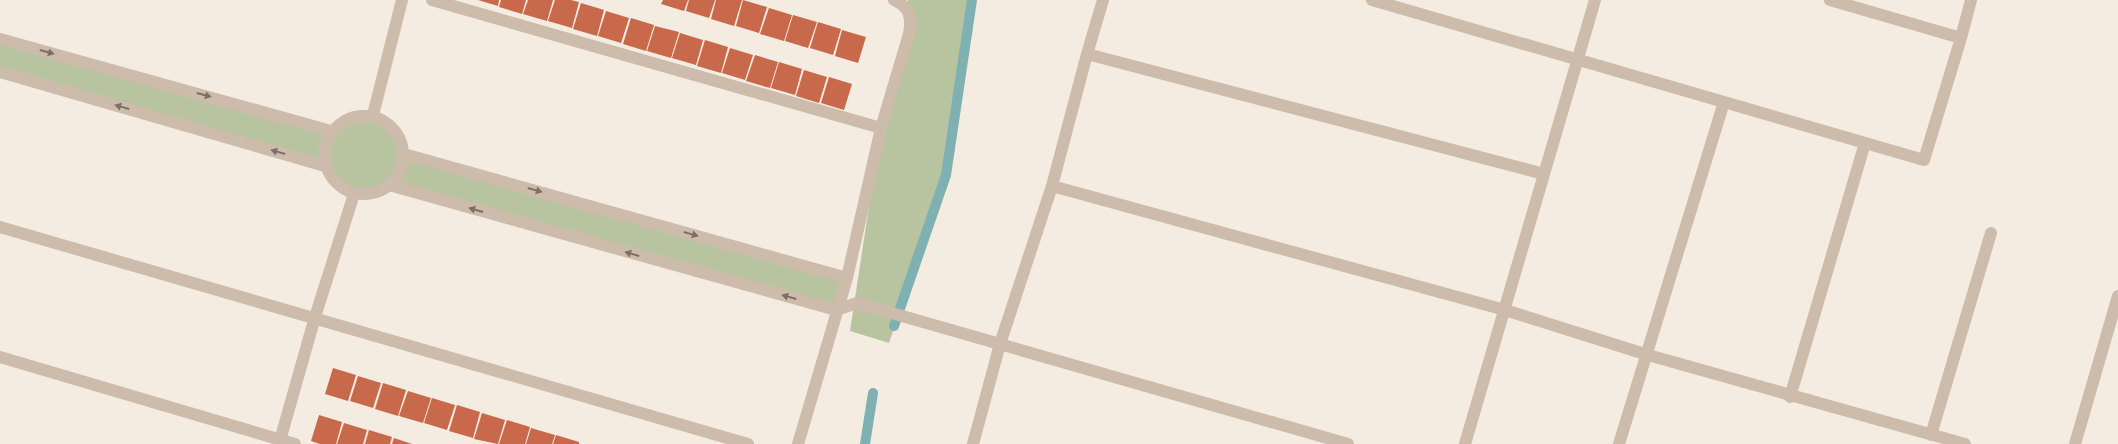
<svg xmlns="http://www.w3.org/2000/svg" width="2118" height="444" font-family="'DejaVu Sans',sans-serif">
<rect width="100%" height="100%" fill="#f4ebe1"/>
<path fill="#b8c4a0" d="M908,0h64l-26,175 -57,168 -39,-12 31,-203 28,-94 -3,-26z
M0,39l331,92 21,-15 21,-1 17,9 11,16 3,14 443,124 -11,32 -447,-124 -13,6 -22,2 -29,-28 -325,-94z"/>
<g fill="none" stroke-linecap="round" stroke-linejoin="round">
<path stroke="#7fb0b2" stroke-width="10" d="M894,326l52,-151 26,-175
M865,444l8,-51"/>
</g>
<path fill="#c8694b" d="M478,0h21l-1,6z
M501,0h25l-4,14 -23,-7z
M528,0h25l-6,21 -24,-7z
M555,0h16l8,2 -7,26 -24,-7z
M663,0h25l-4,11 -23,-7z
M689,0h26l-6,18 -23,-7z
M716,0h26l-8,26 -23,-7z
M743,0l24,7 -8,26 -23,-7z
M581,3l23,7 -7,26 -24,-7z
M769,8l23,7 -8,26 -24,-7z
M606,11l23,7 -8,25 -23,-7z
M793,15l24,7 -9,26 -23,-7z
M631,18l23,7 -8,26 -23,-7z
M818,22l23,7 -8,26 -23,-7z
M655,26l24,6 -8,26 -24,-7z
M842,30l24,7 -8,26 -23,-7z
M680,33l23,7 -7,25 -24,-7z
M705,40l23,7 -7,26 -24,-7z
M730,48l23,7 -8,25 -23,-7z
M755,55l23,7 -8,26 -24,-7z
M779,62l23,7 -7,26 -24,-7z
M804,70l23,7 -8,26 -23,-7z
M829,77l23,7 -8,26 -23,-7z
M333,368l23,7 -8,26 -23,-7z
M358,376l23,7 -8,25 -23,-7z
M383,383l23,7 -8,26 -23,-7z
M408,391l23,7 -8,25 -24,-7z
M432,398l23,7 -8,25 -23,-7z
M457,405l23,7 -7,26 -24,-7z
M482,413l23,7 -7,24 -24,-5z
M319,415l23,7 -6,22h-16l-9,-3z
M507,420l23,7 -5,17h-26z
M344,423l23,7 -4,14h-26z
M531,428l24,7 -3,9h-26z
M369,430l23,7 -2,7h-25z
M556,435l23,7v2h-26z
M394,438l18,6h-20z"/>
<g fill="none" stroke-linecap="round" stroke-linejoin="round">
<path stroke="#cdbbac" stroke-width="12" d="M432,0l449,128
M1372,0l552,160 37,-122 -131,-38
M1961,38l10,-38
M0,39l331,92
M1087,54l16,-54
M0,72l325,94
M373,115l29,-115
M325 155a39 39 0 1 1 78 0a39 39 0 1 1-78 0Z
M404,154l443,124
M389,185l447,125 21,-7 491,141
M1052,186l453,124 143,45 317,89
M0,227l748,217
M0,357l295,87
M1790,397l75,-254
M1931,435l60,-202
M279,444l36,-127 39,-123
M798,444l49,-166 34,-150 28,-94c3,-16 1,-27 -15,-34
M973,444l27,-100 52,-158 35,-132 457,120
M1465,444l130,-444
M1619,444l105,-342
M2075,444l43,-148"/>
</g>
<defs><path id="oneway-solid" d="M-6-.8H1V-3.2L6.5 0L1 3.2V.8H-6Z" transform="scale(1.25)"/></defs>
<g fill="#7d6f65">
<use href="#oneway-solid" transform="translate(47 52) rotate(15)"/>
<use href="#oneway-solid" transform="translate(204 95) rotate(15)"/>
<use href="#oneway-solid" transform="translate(122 107) rotate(-164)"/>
<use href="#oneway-solid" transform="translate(278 152) rotate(-164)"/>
<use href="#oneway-solid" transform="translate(535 190) rotate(16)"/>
<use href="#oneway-solid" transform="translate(476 210) rotate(-164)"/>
<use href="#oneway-solid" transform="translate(691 234) rotate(16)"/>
<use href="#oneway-solid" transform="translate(632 254) rotate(-164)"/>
<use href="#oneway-solid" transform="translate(789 297) rotate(-164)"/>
</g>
</svg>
